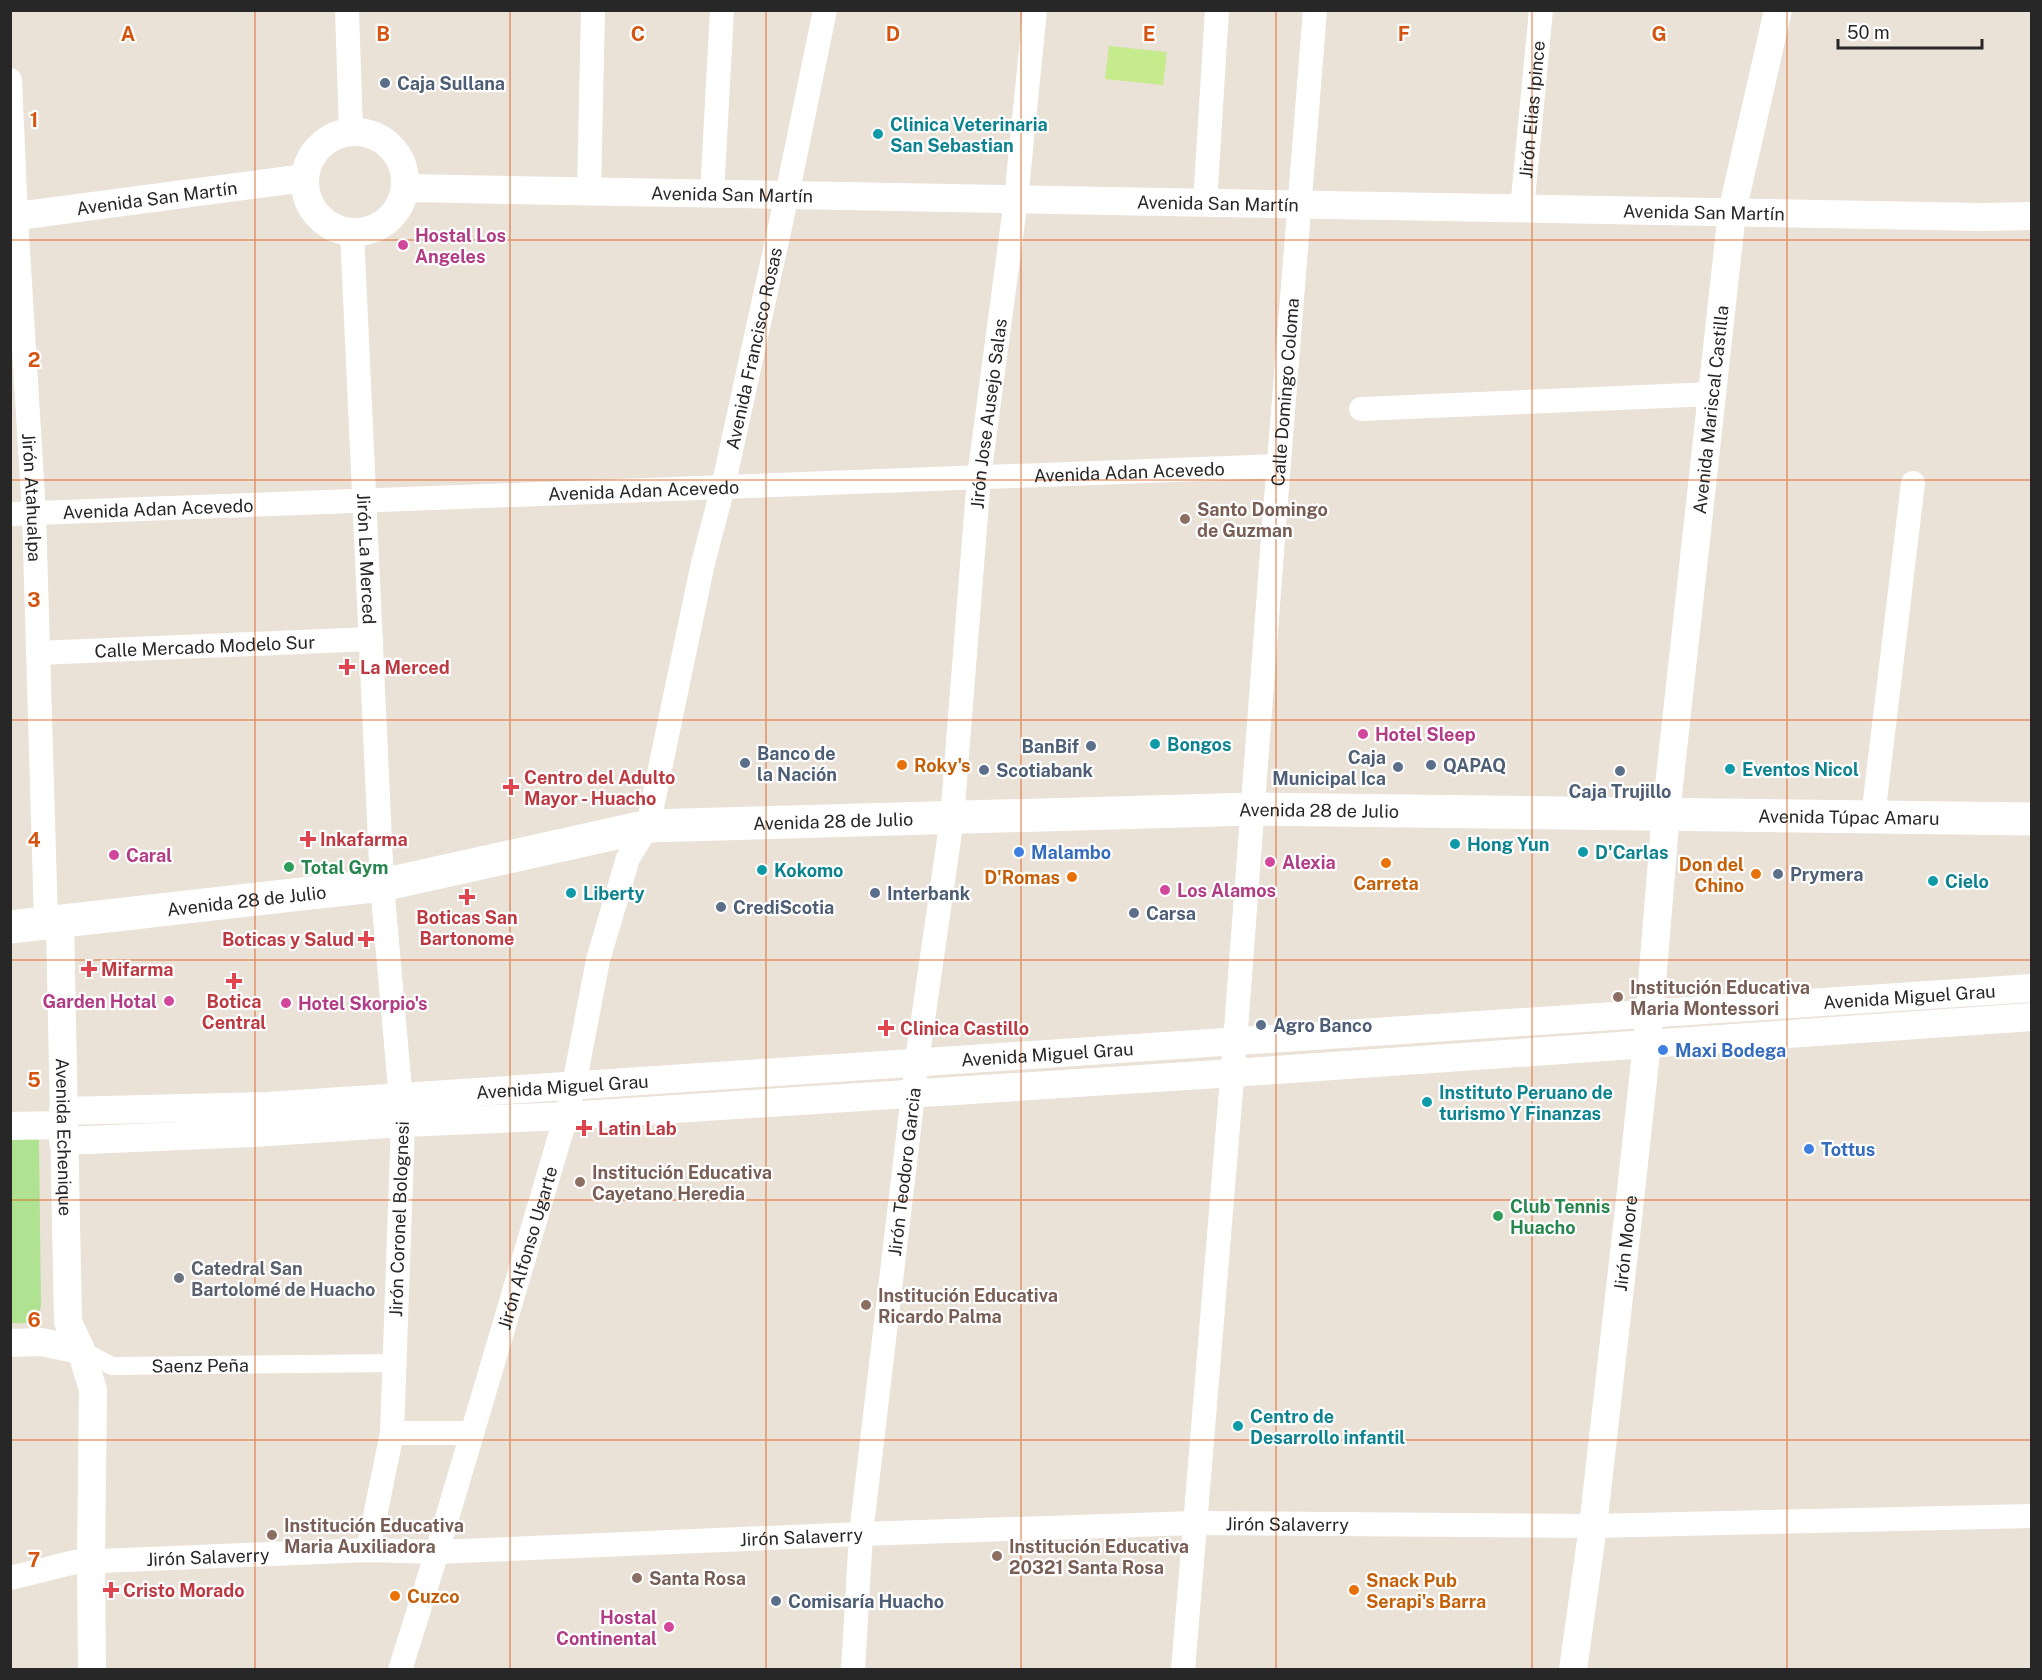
<svg xmlns="http://www.w3.org/2000/svg" width="2042" height="1680" font-family="'Public Sans',sans-serif">
<rect width="100%" height="100%" fill="#eae1d7"/>
<path fill="#afe391" d="M11,1131l26,4 2,7 2,164c-4,20 -13,17 -30,17z"/>
<path fill="#c5eb8c" d="M1109,46l58,6 -4,33 -58,-6z"/>
<g fill="none" stroke-linecap="round" stroke-linejoin="round">
<path stroke="#fff" stroke-width="18" id="s1" d="M81,1350l31,16 283,-3"/>
<g stroke="#fff" stroke-width="24">
<path d="M347,10l4,122"/>
<path id="s2" d="M10,80l6,137 18,297 12,408"/>
<path d="M589,192l4,-182"/>
<path d="M712,194l10,-184"/>
<path d="M1205,203l12,-193"/>
<path id="s3" d="M1522,209l19,-199"/>
<path id="s4" d="M352,232l30,653 21,238 -11,310 -24,117"/>
<path d="M1361,409l351,-15"/>
<path id="s5" d="M10,514l1268,-48"/>
<path id="s6" d="M39,653l332,-14"/>
<path d="M1873,817l40,-334"/>
<path d="M392,1433h80"/>
<path id="s7" d="M10,1578l65,-16 293,-12 69,2 424,-18 334,-11 398,3 439,-10"/>
<path id="s8" d="M400,1670l37,-118 129,-436 8,-31 24,-125 30,-102 20,-32 55,-263 20,-76 64,-292 38,-185"/>
<path id="s9" d="M853,1670l8,-136 56,-473 35,-243 27,-341 37,-278 19,-189"/>
<path id="s10" d="M1183,1670l52,-628 40,-530 40,-502"/>
</g>
<g stroke="#fff" stroke-width="28">
<circle cx="355" cy="182" r="50"/>
<path id="s11" d="M405,188l1578,29 49,-1"/>
<path id="s12" d="M10,217l295,-39"/>
<path id="s13" d="M60,921l8,401 13,28 12,40 -2,171 1,109"/>
<path id="s14" d="M63,1111l204,-5 1765,-118"/>
<path d="M10,1126l53,-1"/>
<path d="M63,1141l191,-8 149,-10 163,-7 667,-43 799,-56"/>
<path d="M10,1343l31,-1 40,8"/>
<path id="s15" d="M1573,1670l20,-144 37,-326 17,-157 19,-230 66,-601 46,-202"/>
</g>
<path stroke="#fff" stroke-width="33" id="s16" d="M10,927l372,-42 266,-59 605,-17 779,10"/>
</g>
<path fill="none" stroke="#d5540f" stroke-width="1.5" stroke-opacity="0.55" d="M255,10v1660M510,10v1660M766,10v1660M1021,10v1660M1276,10v1660M1532,10v1660M1787,10v1660M10,240h2022M10,480h2022M10,720h2022M10,960h2022M10,1200h2022M10,1440h2022"/>
<g fill="#5c6f8a" stroke="#fff" stroke-width="2">
<circle cx="385" cy="83" r="6"/>
<circle cx="1091" cy="746" r="6"/>
<circle cx="745" cy="763" r="6"/>
<circle cx="1431" cy="765" r="6"/>
<circle cx="1398" cy="767" r="6"/>
<circle cx="984" cy="770" r="6"/>
<circle cx="1620" cy="771" r="6"/>
<circle cx="1778" cy="874" r="6"/>
<circle cx="875" cy="893" r="6"/>
<circle cx="721" cy="907" r="6"/>
<circle cx="1134" cy="913" r="6"/>
<circle cx="1261" cy="1025" r="6"/>
<circle cx="776" cy="1601" r="6"/>
</g>
<g fill="#0f9aa8" stroke="#fff" stroke-width="2">
<circle cx="878" cy="134" r="6"/>
<circle cx="1155" cy="744" r="6"/>
<circle cx="1730" cy="769" r="6"/>
<circle cx="1455" cy="844" r="6"/>
<circle cx="1583" cy="852" r="6"/>
<circle cx="762" cy="870" r="6"/>
<circle cx="1933" cy="881" r="6"/>
<circle cx="571" cy="893" r="6"/>
<circle cx="1427" cy="1102" r="6"/>
<circle cx="1238" cy="1426" r="6"/>
</g>
<g fill="#d1479c" stroke="#fff" stroke-width="2">
<circle cx="403" cy="245" r="6"/>
<circle cx="1363" cy="734" r="6"/>
<circle cx="114" cy="855" r="6"/>
<circle cx="1270" cy="862" r="6"/>
<circle cx="1165" cy="890" r="6"/>
<circle cx="169" cy="1001" r="6"/>
<circle cx="286" cy="1003" r="6"/>
<circle cx="669" cy="1627" r="6"/>
</g>
<g fill="#8d6e63" stroke="#fff" stroke-width="2">
<circle cx="1185" cy="519" r="6"/>
<circle cx="1618" cy="997" r="6"/>
<circle cx="580" cy="1182" r="6"/>
<circle cx="866" cy="1305" r="6"/>
<circle cx="272" cy="1535" r="6"/>
<circle cx="997" cy="1556" r="6"/>
<circle cx="637" cy="1578" r="6"/>
</g>
<g fill="#e0444e" stroke="#fff" stroke-width="2">
<path d="M344 658h6v6h6v6h-6v6h-6v-6h-6v-6h6z"/>
<path d="M508 778h6v6h6v6h-6v6h-6v-6h-6v-6h6z"/>
<path d="M305 830h6v6h6v6h-6v6h-6v-6h-6v-6h6z"/>
<path d="M464 888h6v6h6v6h-6v6h-6v-6h-6v-6h6z"/>
<path d="M363 930h6v6h6v6h-6v6h-6v-6h-6v-6h6z"/>
<path d="M86 960h6v6h6v6h-6v6h-6v-6h-6v-6h6z"/>
<path d="M231 972h6v6h6v6h-6v6h-6v-6h-6v-6h6z"/>
<path d="M883 1019h6v6h6v6h-6v6h-6v-6h-6v-6h6z"/>
<path d="M581 1119h6v6h6v6h-6v6h-6v-6h-6v-6h6z"/>
<path d="M108 1581h6v6h6v6h-6v6h-6v-6h-6v-6h6z"/>
</g>
<g fill="#e8710a" stroke="#fff" stroke-width="2">
<circle cx="902" cy="765" r="6"/>
<circle cx="1386" cy="863" r="6"/>
<circle cx="1756" cy="874" r="6"/>
<circle cx="1072" cy="877" r="6"/>
<circle cx="1354" cy="1590" r="6"/>
<circle cx="395" cy="1596" r="6"/>
</g>
<g fill="#3f7fe0" stroke="#fff" stroke-width="2">
<circle cx="1019" cy="852" r="6"/>
<circle cx="1663" cy="1050" r="6"/>
<circle cx="1809" cy="1149" r="6"/>
</g>
<g fill="#2e9e5b" stroke="#fff" stroke-width="2">
<circle cx="289" cy="867" r="6"/>
<circle cx="1498" cy="1216" r="6"/>
</g>
<circle fill="#6b7280" stroke="#fff" stroke-width="2" cx="179" cy="1278" r="6"/>
<g text-anchor="middle" dominant-baseline="central" stroke-width="4.5" stroke-linejoin="round" paint-order="stroke">
<g font-size="18" font-weight="bold" fill="#4e5e75" stroke="#fff" text-anchor="start">
<text x="397" y="83">Caja Sullana</text>
<text x="1079" y="746" text-anchor="end">BanBif</text>
<text x="757" y="753">Banco de<tspan x="757" dy="21">la Nación</tspan></text>
<text x="1386" y="757" text-anchor="end">Caja<tspan x="1386" dy="21">Municipal Ica</tspan></text>
<text x="1443" y="765">QAPAQ</text>
<text x="996" y="770">Scotiabank</text>
<text x="1620" y="791" text-anchor="middle">Caja Trujillo</text>
<text x="1790" y="874">Prymera</text>
<text x="887" y="893">Interbank</text>
<text x="733" y="907">CrediScotia</text>
<text x="1146" y="913">Carsa</text>
<text x="1273" y="1025">Agro Banco</text>
<text x="788" y="1601">Comisaría Huacho</text>
</g>
<g font-size="18" fill="#272727" stroke="#fff">
<text stroke="none"><textPath href="#s3" startOffset="100">Jirón Elias Ipince</textPath></text>
<text stroke="none"><textPath href="#s11" startOffset="327">Avenida San Martín</textPath></text>
<text stroke="none"><textPath href="#s12" startOffset="148">Avenida San Martín</textPath></text>
<text stroke="none"><textPath href="#s11" startOffset="813">Avenida San Martín</textPath></text>
<text stroke="none"><textPath href="#s11" startOffset="1299">Avenida San Martín</textPath></text>
<text stroke="none"><textPath href="#s8" startOffset="1371">Avenida Francisco Rosas</textPath></text>
<text stroke="none"><textPath href="#s10" startOffset="1282">Calle Domingo Coloma</textPath></text>
<text stroke="none"><textPath href="#s15" startOffset="1268">Avenida Mariscal Castilla</textPath></text>
<text stroke="none"><textPath href="#s9" startOffset="1264">Jirón Jose Ausejo Salas</textPath></text>
<text stroke="none"><textPath href="#s5" startOffset="1120">Avenida Adan Acevedo</textPath></text>
<text stroke="none"><textPath href="#s5" startOffset="634">Avenida Adan Acevedo</textPath></text>
<text stroke="none"><textPath href="#s2" startOffset="418">Jirón Atahualpa</textPath></text>
<text stroke="none"><textPath href="#s5" startOffset="148">Avenida Adan Acevedo</textPath></text>
<text stroke="none"><textPath href="#s4" startOffset="327">Jirón La Merced</textPath></text>
<text stroke="none"><textPath href="#s6" startOffset="166">Calle Mercado Modelo Sur</textPath></text>
<text stroke="none"><textPath href="#s16" startOffset="1318">Avenida 28 de Julio</textPath></text>
<text stroke="none"><textPath href="#s16" startOffset="1848">Avenida Túpac Amaru</textPath></text>
<text stroke="none"><textPath href="#s16" startOffset="832">Avenida 28 de Julio</textPath></text>
<text stroke="none"><textPath href="#s16" startOffset="238">Avenida 28 de Julio</textPath></text>
<text stroke="none"><textPath href="#s14" startOffset="1850">Avenida Miguel Grau</textPath></text>
<text stroke="none"><textPath href="#s14" startOffset="986">Avenida Miguel Grau</textPath></text>
<text stroke="none"><textPath href="#s14" startOffset="500">Avenida Miguel Grau</textPath></text>
<text stroke="none"><textPath href="#s13" startOffset="216">Avenida Echenique</textPath></text>
<text stroke="none"><textPath href="#s9" startOffset="501">Jirón Teodoro Garcia</textPath></text>
<text transform="translate(399 1219) rotate(-88)">Jirón Coronel Bolognesi</text>
<text stroke="none"><textPath href="#s15" startOffset="430">Jirón Moore</textPath></text>
<text stroke="none"><textPath href="#s8" startOffset="441">Jirón Alfonso Ugarte</textPath></text>
<text stroke="none"><textPath href="#s1" startOffset="123">Saenz Peña</textPath></text>
<text stroke="none"><textPath href="#s7" startOffset="1280">Jirón Salaverry</textPath></text>
<text stroke="none"><textPath href="#s7" startOffset="794">Jirón Salaverry</textPath></text>
<text stroke="none"><textPath href="#s7" startOffset="200">Jirón Salaverry</textPath></text>
</g>
<g font-size="18" font-weight="bold" fill="#0d838f" stroke="#fff" text-anchor="start">
<text x="890" y="124">Clinica Veterinaria<tspan x="890" dy="21">San Sebastian</tspan></text>
<text x="1167" y="744">Bongos</text>
<text x="1742" y="769">Eventos Nicol</text>
<text x="1467" y="844">Hong Yun</text>
<text x="1595" y="852">D'Carlas</text>
<text x="774" y="870">Kokomo</text>
<text x="1945" y="881">Cielo</text>
<text x="583" y="893">Liberty</text>
<text x="1439" y="1092">Instituto Peruano de<tspan x="1439" dy="21">turismo Y Finanzas</tspan></text>
<text x="1250" y="1416">Centro de<tspan x="1250" dy="21">Desarrollo infantil</tspan></text>
</g>
<g font-size="18" font-weight="bold" fill="#b23c85" stroke="#fff" text-anchor="start">
<text x="415" y="235">Hostal Los<tspan x="415" dy="21">Angeles</tspan></text>
<text x="1375" y="734">Hotel Sleep</text>
<text x="126" y="855">Caral</text>
<text x="1282" y="862">Alexia</text>
<text x="1177" y="890">Los Alamos</text>
<text x="157" y="1001" text-anchor="end">Garden Hotal</text>
<text x="298" y="1003">Hotel Skorpio's</text>
<text x="657" y="1617" text-anchor="end">Hostal<tspan x="657" dy="21">Continental</tspan></text>
</g>
<g font-size="18" font-weight="bold" fill="#785e54" stroke="#fff" text-anchor="start">
<text x="1197" y="509">Santo Domingo<tspan x="1197" dy="21">de Guzman</tspan></text>
<text x="1630" y="987">Institución Educativa<tspan x="1630" dy="21">Maria Montessori</tspan></text>
<text x="592" y="1172">Institución Educativa<tspan x="592" dy="21">Cayetano Heredia</tspan></text>
<text x="878" y="1295">Institución Educativa<tspan x="878" dy="21">Ricardo Palma</tspan></text>
<text x="284" y="1525">Institución Educativa<tspan x="284" dy="21">Maria Auxiliadora</tspan></text>
<text x="1009" y="1546">Institución Educativa<tspan x="1009" dy="21">20321 Santa Rosa</tspan></text>
<text x="649" y="1578">Santa Rosa</text>
</g>
<g font-size="18" font-weight="bold" fill="#be3a42" stroke="#fff" text-anchor="start">
<text x="360" y="667">La Merced</text>
<text x="524" y="777">Centro del Adulto<tspan x="524" dy="21">Mayor - Huacho</tspan></text>
<text x="320" y="839">Inkafarma</text>
<text x="467" y="917" text-anchor="middle">Boticas San<tspan x="467" dy="21">Bartonome</tspan></text>
<text x="354" y="939" text-anchor="end">Boticas y Salud</text>
<text x="101" y="969">Mifarma</text>
<text x="234" y="1001" text-anchor="middle">Botica<tspan x="234" dy="21">Central</tspan></text>
<text x="900" y="1028">Clinica Castillo</text>
<text x="598" y="1128">Latin Lab</text>
<text x="123" y="1590">Cristo Morado</text>
</g>
<g font-size="18" font-weight="bold" fill="#c56008" stroke="#fff" text-anchor="start">
<text x="914" y="765">Roky's</text>
<text x="1744" y="864" text-anchor="end">Don del<tspan x="1744" dy="21">Chino</tspan></text>
<text x="1060" y="877" text-anchor="end">D'Romas</text>
<text x="1386" y="883" text-anchor="middle">Carreta</text>
<text x="1366" y="1580">Snack Pub<tspan x="1366" dy="21">Serapi's Barra</tspan></text>
<text x="407" y="1596">Cuzco</text>
</g>
<g font-size="18" font-weight="bold" fill="#366cbe" stroke="#fff" text-anchor="start">
<text x="1031" y="852">Malambo</text>
<text x="1675" y="1050">Maxi Bodega</text>
<text x="1821" y="1149">Tottus</text>
</g>
<g font-size="18" font-weight="bold" fill="#27864d" stroke="#fff" text-anchor="start">
<text x="301" y="867">Total Gym</text>
<text x="1510" y="1206">Club Tennis<tspan x="1510" dy="21">Huacho</tspan></text>
</g>
<g font-size="18" font-weight="bold" fill="#5b616d" stroke="#fff" text-anchor="start">
<text x="191" y="1268">Catedral San<tspan x="191" dy="21">Bartolomé de Huacho</tspan></text>
</g>
</g>
<g font-size="20" text-anchor="middle" font-weight="bold" fill="#d5540f" stroke="#fff" stroke-width="4.5" stroke-linejoin="round" paint-order="stroke">
<text x="128" y="41">A</text>
<text x="383" y="41">B</text>
<text x="638" y="41">C</text>
<text x="893" y="41">D</text>
<text x="1149" y="41">E</text>
<text x="1404" y="41">F</text>
<text x="1659" y="41">G</text>
<text x="34" y="127">1</text>
<text x="34" y="367">2</text>
<text x="34" y="607">3</text>
<text x="34" y="847">4</text>
<text x="34" y="1087">5</text>
<text x="34" y="1327">6</text>
<text x="34" y="1567">7</text>
</g>
<rect width="2042" height="1680" fill="none" stroke="#272727" stroke-width="24"/>
<path d="M1838 39v9h144v-9" fill="none" stroke="#272727" stroke-width="3"/>
<text x="1847" y="39" font-size="18" fill="#272727" stroke="#ffffff" stroke-width="4.5" paint-order="stroke">50 m</text>
</svg>
